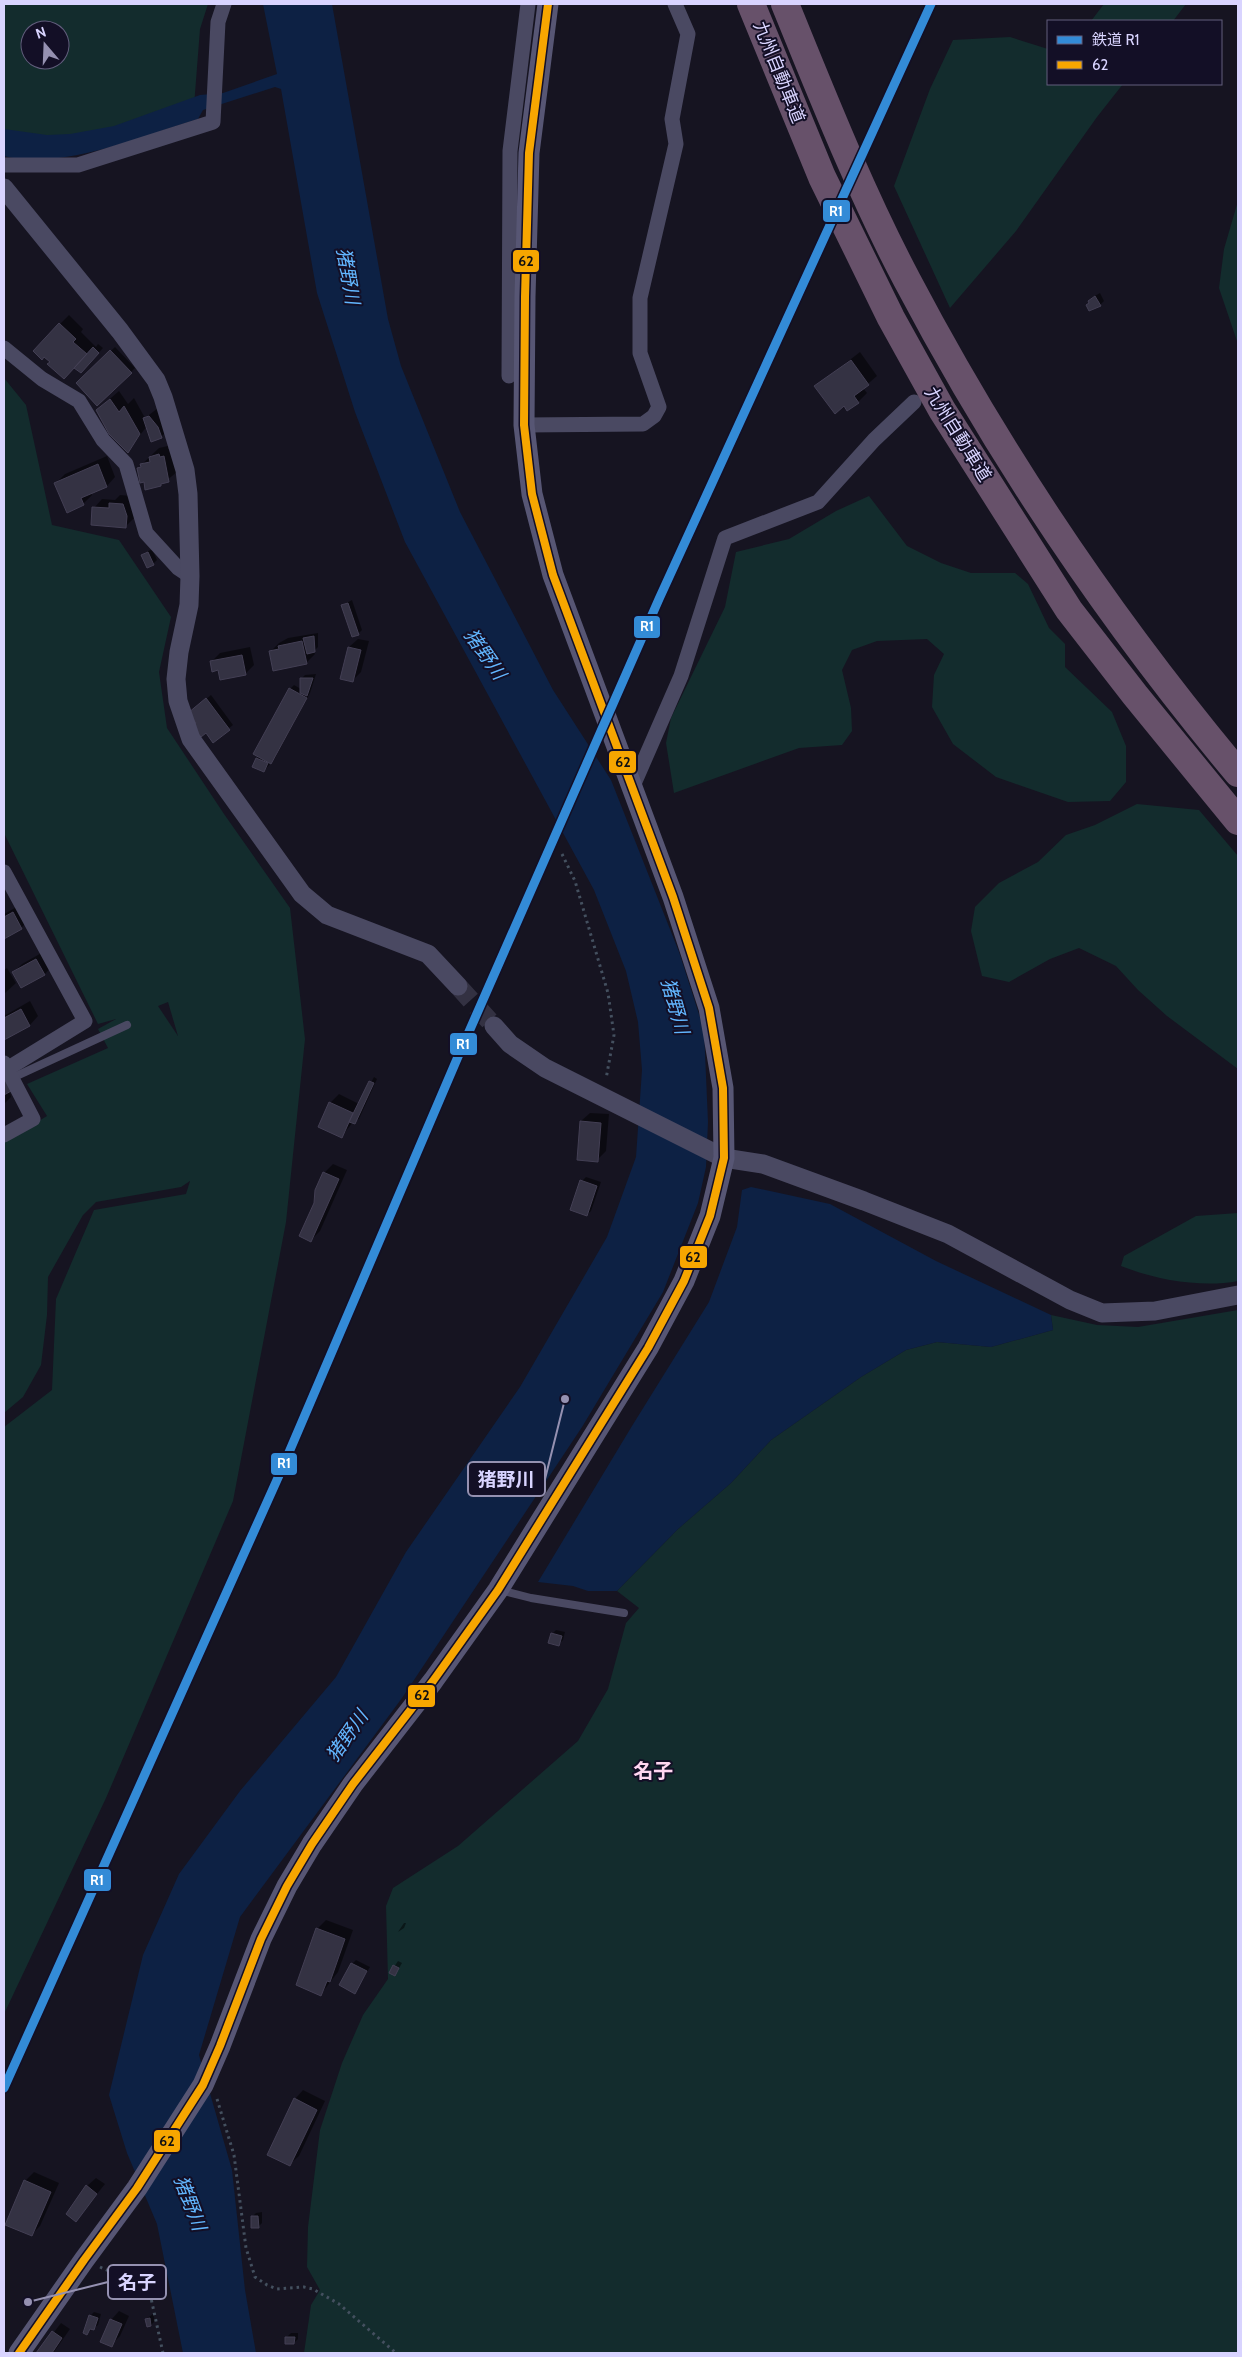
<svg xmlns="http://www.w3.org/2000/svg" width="1242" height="2357" font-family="Cabin,'Noto Sans JP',sans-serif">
<rect width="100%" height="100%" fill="#161421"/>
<path fill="#132c2d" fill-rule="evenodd" d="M4,4h204l-8,25 -6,77 -71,28 -119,9zM30,30h30v30h-30z
M1104,4h82l-13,17h-82z
M1010,37l38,12v35h75l-26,33 -81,114 -66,77 -56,-122 36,-97 23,-49z
M1238,201v143l-19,-56 5,-39z
M4,378l22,27 26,120 67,15 52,77 -12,55 8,56 57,86 66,94 15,131 -19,183 -53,279 -127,297 -102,216v-587l48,-37 4,-91 38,-89 92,-16 4,-13 -9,6 -85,15 -13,13 -35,62 -1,38 -6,50 -18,32 -19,16v-271l43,-26 -20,-32 81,-36 -10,-19 18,-10 -18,5 -94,-191zM168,1002l10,34 -20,-30z
M869,496l38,50 34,17 30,10h44l13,11 21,44 16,16v23l47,45 14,34v36l-16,19 -42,1 -72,-25 -43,-33 -21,-37 2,-32 10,-21 -17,-15 -50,2 -25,9 -10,20 9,38 1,23 -10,14 -43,3 -125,45 -8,-50 5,-25 54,-111 11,-55 53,-13 47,-28z
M1137,804l62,6 39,46v213l-71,-53 -29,-26 -22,-24 -37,-18 -29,11 -41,23 -27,-6 -11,-45 4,-24 24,-24 39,-21 28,-27 29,-10z
M1238,1213v68c-36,7 -82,-1 -117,-15l3,-10 72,-40z
M1238,1310v1043h-934l7,-48 9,-15 -13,-23 1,-40 12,-97 22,-67 21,-48 25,-36 -2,-73 7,-18 65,-42 120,-105 30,-52 18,-66 13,-15 -22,-17 61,-62 53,-46 40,-43 90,-63 45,-27 31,-8 54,5 62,-17 -2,-15 46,10 41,2z"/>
<path fill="#0d2144" d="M263,4h69l56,315 13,47 59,146 93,178 58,90 68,172 25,78 4,92 -2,45 -8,36 -35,89 -81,135 -180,271 -162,219 -41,138 33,115 13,120 11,63h-73l-26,-129 -30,-71 -18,-58 34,-140 36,-81 61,-83 96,-114 70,-125 114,-165 87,-150 29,-80 6,-87 -4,-48 -12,-51 -32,-81 -189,-348 -50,-130 -38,-119 -36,-204 -6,-2 -72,23 -5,9c-56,17 -137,52 -194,37v-27l43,6 23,-1 44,-8 86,-31 23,-2 54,-19z
M751,1187l79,17 106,57 115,54 2,15 -62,17 -54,-5 -31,8 -45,27 -90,63 -40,43 -53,46 -61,62h-29l-15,-5 -35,-4 94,-156 77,-124 28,-75 5,-37z"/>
<path fill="#0007" d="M1100,293l4,8 -4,4 -10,-3 -1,-1 4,-4z
M69,315l14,14 -2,3 15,15 2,-3 5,4 -22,24 -7,-6 -22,-4 -7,-7 15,-31z
M115,347l20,21 -37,36 -21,-21z
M860,352l17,24 -14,12 4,5 -9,9 -14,3 -28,-19z
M119,391l9,13 6,-6 11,20 13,-10 12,20 -9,9 -14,-11 -19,25 -31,-41z
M168,446v3l5,-1 4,24 -16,13 -16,-4 -7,-13 21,-20z
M107,456l8,21 -8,9 -16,6 1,3 -9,9 -27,-21 9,-9z
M120,495l12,1 2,22 -9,9 -31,-19 8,-9 13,1z
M152,549l5,11 -4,4 -11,-9z
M352,600l10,30 -4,4 -15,-29z
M318,633v14l-4,4 1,3 -9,9 -36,-11 9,-9 9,-5z
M358,639l11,2 -8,31 -9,9 -3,-34z
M250,647l4,18 -9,9 -26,-5 -8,-7 9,-9z
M316,674l-6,19 -35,65 -11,13 -7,-12 33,-70 4,-4 7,4v-10l4,-4z
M211,695l22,30 -20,16 -16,-19 -3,-13z
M22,904l8,15 -9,9 -17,9v-23z
M45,951l8,14 -8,9 -24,12 -8,-13 9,-9z
M7,968l9,15 -12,11v-24z
M30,1001l8,15 -8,9 -25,13 -1,-22z
M4,1064l7,33 -7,7z
M374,1077l3,2 -18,40 -6,3 -11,14 -12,-33 9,-9 20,10z
M590,1113l19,1 -3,37 -9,9 -16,-39z
M333,1164l14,6 -27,61 -9,9 4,-37 9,-30z
M586,1177l15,5 -10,29 -4,4 -5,-34z
M556,1630l9,2 -2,8 -4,4 -7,-10z
M326,1920l27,10 -15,42 -17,22 -4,-65z
M404,1923h2l-2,5 -6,4z
M356,1960l14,7 -15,25 -3,-28z
M398,1961l4,2 -7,12 -5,-2z
M303,2090l22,11 -26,55 -9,8 5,-65z
M34,2172l25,11 -19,43 -9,9 -6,-54z
M96,2178l9,6 -29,36 11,-34z
M262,2212v11l-4,4 -6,-10 4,-4z
M119,2311l10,5 -9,20 -9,9v-25z
M94,2312l7,2 -3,11 -11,8 3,-17z
M153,2314l2,7 -4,4 -5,-6z
M61,2323l9,6 -16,23 -16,1z
M291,2333h7v6l-4,4 -7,-6z"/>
<path fill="#343243" stroke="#433f54" d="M1095,296l6,10 -12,5 -3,-6 3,-2 -1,-2z
M59,323l17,16 -3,3 14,12 -23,25 -17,-15 3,-2 -6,-5 -2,3 -9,-9z
M93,347l6,6 -18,20 -7,-5z
M110,350l22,23 -35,33 -21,-23z
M851,360l18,25 -15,11 5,7 -12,8 -3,-5 -9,8 -21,-28z
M110,399l9,13 5,-6 16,28 -12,19 -19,-19 -13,-24z
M149,416l9,11 4,11 -11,4 -8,-24z
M159,454l1,3 4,-1 5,26 -8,2v2l-16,4 -1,-8 -4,1 -3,-15 4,-1 -1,-3 10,-2 -1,-5z
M98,464l9,23 -26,11 3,7 -17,8 -13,-30z
M109,503l14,1 4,12 -1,12 -35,-3 1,-18 17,1z
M148,552l6,13 -7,3 -6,-13z
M348,603l11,32 -7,2 -11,-32z
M314,636l1,16 -8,2 -4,-16z
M302,641l5,23 -34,7 -4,-20 10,-2 -1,-3z
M348,647l13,3 -8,32 -13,-3z
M242,655l4,20 -26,5 -2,-10 -6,2 -2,-11z
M300,678h13l-6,18 -7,-3z
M289,688l18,10 -36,66 -18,-10z
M206,698l24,32 -17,13 -7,-10 -5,4 -9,-11 4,-3 -8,-10z
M256,758l12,5 -4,9 -12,-5z
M13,912l9,17 -18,10v-22z
M36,959l9,16 -24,13 -9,-16z
M21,1009l9,17 -26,14v-22z
M4,1078l9,12 -9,5z
M369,1081l5,2 -19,41 -6,-2z
M329,1102l24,11 -11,25 -24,-11z
M580,1121l21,2 -3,39 -21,-2z
M323,1172l16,7 -28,63 -12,-6 15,-33 1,-13z
M580,1180l17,6 -10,30 -17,-6z
M551,1633l11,3 -3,10 -11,-3z
M316,1928l29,11 -15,43 -3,-1 -6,15 -25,-11z
M351,1963l16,8 -12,23 -16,-9z
M393,1965l6,3 -4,8 -6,-3z
M294,2098l23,12 -27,56 -23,-11z
M24,2180l27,12 -19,44 -27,-11z
M86,2185l11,9 -21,28 -10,-8z
M251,2216h7l1,12h-8z
M89,2315l9,3 -4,12 -4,-1 -3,6 -4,-2z
M150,2318l1,8 -4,1 -2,-8z
M110,2319l12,5 -10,23 -12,-5z
M52,2331l10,7 -10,15h-16z
M285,2337h10l-1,7h-9z"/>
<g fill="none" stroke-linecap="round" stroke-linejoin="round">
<path stroke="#333142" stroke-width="19" stroke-dasharray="19 9" stroke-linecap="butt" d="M458,986l36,40"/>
<path stroke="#44505f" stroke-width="3" stroke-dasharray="2.5 4" stroke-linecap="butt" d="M562,854l13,27 33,112 6,42 -8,44
M217,2099l17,56 12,93 9,29 12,8 10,4 27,-2 9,2 26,15 57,49
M100,2267l49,22 14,64"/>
<path stroke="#4a4962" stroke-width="8" d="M12,1078l115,-53
M500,1590l31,8 93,15"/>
<path stroke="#4a4962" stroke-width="15" d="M4,165h74l135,-43 5,-100 6,-18
M4,348l38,31 37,22 24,39 23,24 20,69 32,35 12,8
M509,376l1,-225 18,-147
M524,425l119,-1 11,-8 5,-9 -19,-54v-55l36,-154 -4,-25 16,-85 -13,-30
M633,786l48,-110 44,-138 93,-36 56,-62 40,-38
M4,872l81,149 -78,48
M4,1063l29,56 -29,16"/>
<path stroke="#4a4962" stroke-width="19" d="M4,188l116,143 36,49 7,17 22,73 3,24 2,82 -1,29 -10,47 -3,27 2,22 13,38 111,155 25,21 101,39 30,32
M494,1026l16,18 35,24 179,90 39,6 101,37 84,33 122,66 32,13 53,-2 83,-16"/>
<path stroke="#575674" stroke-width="21" d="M19,2353l65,-93 53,-72 66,-103 17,-39 41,-107 26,-53 25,-42 41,-60 80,-103 65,-91 150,-242 36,-67 26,-65 14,-58 -1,-70 -14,-80 -36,-111 -120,-322 -21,-81 -8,-69 1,-128 4,-144 19,-149"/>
<path stroke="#67516a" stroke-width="28" d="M751,4l71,173 69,141 51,92 127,200 66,85 103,126
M785,4c38,93 75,187 122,276 92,175 204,341 331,493"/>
<defs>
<path id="bus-1" d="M19,2353l65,-93 53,-72 66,-103 17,-39 41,-107 26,-53 25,-42 41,-60 80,-103 65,-91 150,-242 36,-67 26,-65 14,-58 -1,-70 -14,-80 -36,-111 -120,-322 -21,-81 -8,-69 1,-128 4,-144 19,-149"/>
</defs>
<use href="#bus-1" stroke="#130f26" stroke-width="11"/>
<use href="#bus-1" stroke="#f7a600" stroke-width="8"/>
<defs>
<path id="rail-1" d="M4,2088l277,-617 176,-412 202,-460 272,-595"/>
</defs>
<use href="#rail-1" stroke="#130f26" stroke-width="12"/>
<use href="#rail-1" stroke="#338bd7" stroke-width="9"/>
</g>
<g text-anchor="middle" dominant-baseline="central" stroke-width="4" stroke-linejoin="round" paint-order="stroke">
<g font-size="18" fill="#d9d4ff" stroke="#130f26">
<text transform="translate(779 72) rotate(68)">九州自動車道</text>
<text transform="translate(958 434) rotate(58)">九州自動車道</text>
</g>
<g font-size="19" font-style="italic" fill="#62b6ff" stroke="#130f26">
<text transform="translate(348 276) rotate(80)">猪野川</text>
<text transform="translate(485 654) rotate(55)">猪野川</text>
<text transform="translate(675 1006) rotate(74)">猪野川</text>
<text transform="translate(347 1736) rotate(-55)">猪野川</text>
<text transform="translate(190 2203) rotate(69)">猪野川</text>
</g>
<g font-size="20" font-weight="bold" fill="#ffd6f0" stroke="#130f26">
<text x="653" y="1771">名子</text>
</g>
</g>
<path fill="none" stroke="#9591b1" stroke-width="2" d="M565 1399L545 1479M28 2302L108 2282"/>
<g fill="#9591b1" stroke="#130f26" stroke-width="2">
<circle cx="565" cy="1399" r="5"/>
<circle cx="28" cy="2302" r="5"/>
</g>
<g fill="#130f26" stroke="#9591b1" stroke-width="2">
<rect x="468" y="1462" width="77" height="34" rx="5"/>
<rect x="108" y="2265" width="58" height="34" rx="5"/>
</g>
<g font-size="19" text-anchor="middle" font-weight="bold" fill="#d9d4ff">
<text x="506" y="1486">猪野川</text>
<text x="137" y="2289">名子</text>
</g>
<g stroke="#130f26" stroke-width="2">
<rect x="822" y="199" width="29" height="24" rx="5" fill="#338bd7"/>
<rect x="512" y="249" width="28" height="24" rx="5" fill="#f7a600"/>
<rect x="633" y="615" width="28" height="24" rx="5" fill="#338bd7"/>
<rect x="608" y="750" width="29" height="24" rx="5" fill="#f7a600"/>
<rect x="449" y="1032" width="29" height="24" rx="5" fill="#338bd7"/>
<rect x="679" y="1245" width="29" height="24" rx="5" fill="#f7a600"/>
<rect x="270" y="1452" width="28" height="24" rx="5" fill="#338bd7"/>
<rect x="407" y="1684" width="29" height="24" rx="5" fill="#f7a600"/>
<rect x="83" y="1868" width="29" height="24" rx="5" fill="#338bd7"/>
<rect x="153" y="2129" width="28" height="24" rx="5" fill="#f7a600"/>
</g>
<g font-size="14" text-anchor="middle" font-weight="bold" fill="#fff">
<text x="836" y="216">R1</text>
<text x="647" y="631">R1</text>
<text x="463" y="1049">R1</text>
<text x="284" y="1468">R1</text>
<text x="97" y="1885">R1</text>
</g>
<g font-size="14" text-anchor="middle" font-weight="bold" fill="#111">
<text x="526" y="266">62</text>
<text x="623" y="767">62</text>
<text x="693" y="1262">62</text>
<text x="422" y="1700">62</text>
<text x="167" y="2146">62</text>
</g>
<rect width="1242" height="2357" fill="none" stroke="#d9d4ff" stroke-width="10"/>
<rect x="1047" y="20" width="175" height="65" fill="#130f26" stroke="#625e7d"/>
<rect x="1057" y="36" width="25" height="8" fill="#338bd7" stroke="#625e7d"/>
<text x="1092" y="45" font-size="15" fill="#d9d4ff">鉄道 R1</text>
<rect x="1057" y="61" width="25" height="8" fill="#f7a600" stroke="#625e7d"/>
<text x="1092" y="70" font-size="15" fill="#d9d4ff">62</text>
<g transform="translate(45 45) rotate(341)"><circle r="24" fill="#130f26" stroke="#625e7d"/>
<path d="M0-4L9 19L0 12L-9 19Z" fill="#9591b1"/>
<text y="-8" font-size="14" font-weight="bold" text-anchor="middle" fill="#d9d4ff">N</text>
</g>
</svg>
